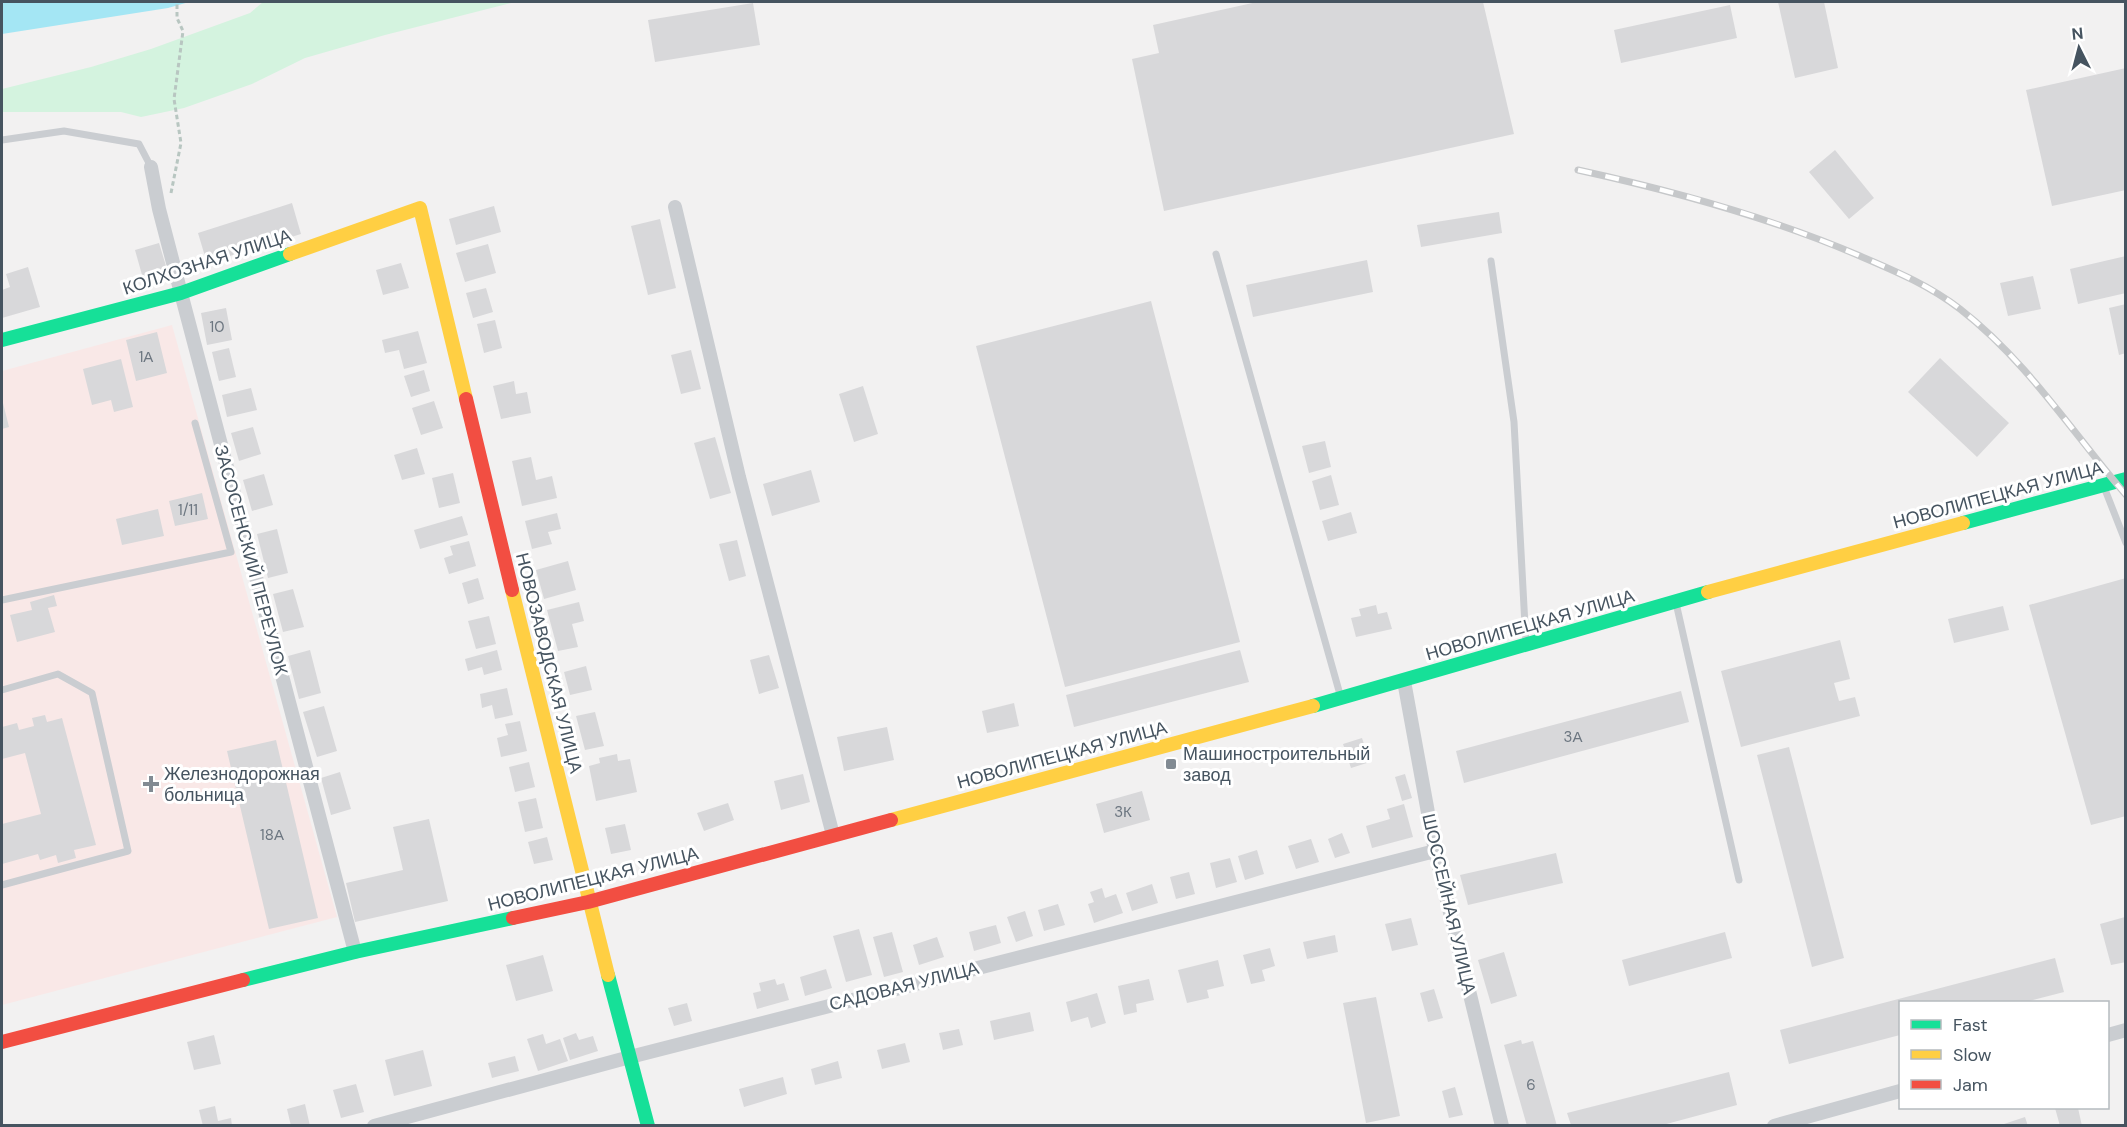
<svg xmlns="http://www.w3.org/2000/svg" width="2127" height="1127" font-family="'DM Sans',sans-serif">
<rect width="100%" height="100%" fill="#f2f1f1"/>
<path fill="#f9e8e7" d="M172,325l165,592 -335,88v-634z"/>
<path fill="#d4f3df" d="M263,2h252l-130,33 -80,23 -53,26 -68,24 -43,9 -20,-5h-119v-23l89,-22 60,-18 99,-36z"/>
<path fill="#a4e6f4" d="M2,2h187l-21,6 -166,26z"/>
<path fill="#d8d8da" d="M1257,2h226l31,132 -350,77 -32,-152 27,-6 -6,-28z
M1778,2h46l14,66 -43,10z
M753,3l7,42 -105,17 -7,-42z
M1730,5l7,33 -116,25 -7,-33z
M2126,68v122l-74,16 -26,-116z
M1835,150l39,48 -25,21 -40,-47z
M292,203l9,31 -94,29 -9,-30z
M494,206l7,26 -45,13 -7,-26z
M1499,212l3,21 -81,14 -4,-22z
M660,219l16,69 -28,7 -17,-69z
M159,243l10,33 -25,6 -9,-32z
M488,244l8,29 -31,9 -9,-29z
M2126,256v37l-48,11 -8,-35z
M1367,260l6,32 -120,25 -7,-32z
M401,263l8,25 -26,7 -7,-25z
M28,267l12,40 -38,11v-28l8,-3 -4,-13z
M2033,276l8,33 -33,7 -8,-33z
M486,288l7,24 -20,6 -7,-25z
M1151,301l89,341 -175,45 -89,-341z
M2126,304v49l-7,2 -10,-47z
M226,308l6,32 -25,5 -6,-32z
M495,320l7,28 -18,5 -7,-29z
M418,331l9,32 -23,6 -5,-19 -14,3 -3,-13z
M157,332l10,41 -31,8 -10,-41z
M229,348l7,29 -17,4 -7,-29z
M691,350l10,39 -20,5 -10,-39z
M1940,358l69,65 -32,34 -69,-65z
M121,359l12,48 -19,5 -3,-12 -19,5 -9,-36z
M424,370l6,21 -19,6 -7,-21z
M514,381l2,13 11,-2 4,21 -30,6 -8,-33z
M863,386l15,48 -24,8 -15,-48z
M251,388l6,22 -30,7 -5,-22z
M2,399l7,28 -7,2z
M434,401l9,27 -22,7 -9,-27z
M253,427l8,27 -22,7 -8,-28z
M715,437l16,56 -21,6 -16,-56z
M1325,441l6,26 -22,6 -7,-27z
M417,448l8,26 -23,6 -8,-25z
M531,457l5,23 16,-4 5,22 -35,8 -10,-45z
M811,470l9,32 -48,14 -9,-32z
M453,473l7,30 -21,5 -7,-30z
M264,474l9,31 -21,6 -9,-31z
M1331,475l8,30 -19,5 -8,-29z
M202,493l6,26 -33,7 -6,-25z
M158,509l6,27 -42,9 -6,-26z
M1351,512l6,21 -29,8 -6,-20z
M557,513l4,16 -13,3 4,12 -20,5 -7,-28z
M462,516l6,19 -48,14 -6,-19z
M277,529l11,44 -20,5 -11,-44z
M737,540l9,36 -17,5 -10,-37z
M469,541l7,25 -27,8 -5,-16 9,-3 -3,-9z
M568,561l8,29 -32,9 -8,-29z
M478,578l6,21 -16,5 -6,-21z
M2126,578v238l-35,9 -62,-220z
M293,589l11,38 -21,5 -10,-38z
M54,595l3,11 -9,2 7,24 -38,10 -7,-27 22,-5 -2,-8z
M579,602l5,19 -12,3 6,23 -20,4 -11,-41z
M1376,605l2,9 9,-2 5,17 -36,8 -5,-19 10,-2 -2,-7z
M2003,606l6,24 -55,13 -6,-24z
M489,616l7,28 -20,5 -8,-28z
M1840,640l10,39 -16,4 5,18 16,-4 5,19 -119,31 -20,-76z
M310,650l11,43 -22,6 -11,-43z
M497,650l5,20 -18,5 -2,-8 -14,4 -3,-12z
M1240,650l9,32 -175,45 -8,-32z
M769,655l10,33 -20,6 -9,-34z
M586,666l6,24 -22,5 -6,-23z
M507,688l6,27 -18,4 -3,-14 -10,3 -2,-14z
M1681,691l8,31 -225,61 -8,-32z
M1014,703l5,23 -32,7 -5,-22z
M324,706l13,45 -20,6 -14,-45z
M595,712l9,34 -19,4 -9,-34z
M45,715l2,7 15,-4 34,127 -22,5 2,8 -18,5 -2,-8 -16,5 -2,-6 -36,10v-40l39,-10 -16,-61 -23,6v-32l15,-4 2,7 15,-4 -2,-8z
M520,721l7,30 -26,6 -4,-19 11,-3 -3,-11z
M887,727l7,33 -50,11 -7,-34z
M1362,738l8,24 -19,6 -8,-24z
M276,740l42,178 -49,11 -42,-178z
M1789,747l55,211 -32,9 -55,-212z
M617,754l1,7 12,-2 7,33 -41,9 -7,-35 11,-3 -1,-5z
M529,762l6,25 -20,5 -6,-25z
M340,772l11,37 -20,6 -10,-37z
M803,774l7,28 -29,8 -7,-29z
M1405,774l7,24 -10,3 -7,-24z
M1142,791l8,29 -46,13 -8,-29z
M536,798l7,30 -18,4 -7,-30z
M728,803l6,17 -30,11 -7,-18z
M1404,804l9,33 -41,11 -6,-22 24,-7 -3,-10z
M429,819l19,82 -93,21 -9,-39 57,-13 -10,-43z
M625,824l6,26 -20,4 -6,-26z
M1342,833l8,20 -15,5 -7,-19z
M547,837l6,23 -19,4 -6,-22z
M1311,839l8,23 -23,7 -8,-23z
M1257,850l7,24 -19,6 -7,-24z
M1556,853l7,30 -95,22 -8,-30z
M1230,858l7,24 -21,6 -6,-25z
M1189,872l6,22 -19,5 -6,-22z
M1152,884l6,19 -26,8 -6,-18z
M1102,888l3,10 11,-4 7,19 -29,10 -6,-19 6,-2 -4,-10z
M1058,904l7,21 -21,6 -6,-21z
M1025,911l8,25 -17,6 -9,-25z
M2125,917l1,45 -15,3 -11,-41z
M1411,918l7,27 -26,6 -7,-27z
M996,925l5,18 -27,8 -5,-19z
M859,929l13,46 -26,7 -13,-46z
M892,932l11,40 -19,5 -11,-40z
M1725,932l7,26 -103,28 -7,-26z
M1335,935l3,17 -31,7 -4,-17z
M937,937l7,20 -25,8 -6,-20z
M1270,948l5,18 -13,4 3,11 -14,3 -8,-29z
M1504,952l13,44 -26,8 -13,-44z
M543,955l10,36 -37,10 -10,-36z
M2055,958l9,34 -39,10h-125v33l-111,29 -9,-34z
M1218,960l6,26 -17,4 2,8 -22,5 -9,-33z
M826,969l6,19 -27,8 -5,-19z
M775,979l2,6 7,-2 5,17 -32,9 -4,-16 8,-2 -2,-8z
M1149,979l5,21 -18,4 1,8 -13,3 -6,-29z
M1434,989l9,29 -15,4 -8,-29z
M1097,993l9,30 -15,5 -3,-11 -17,5 -5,-20z
M1376,997l24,119 -34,7 -23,-120z
M687,1003l5,18 -18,5 -6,-18z
M1030,1012l4,19 -40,9 -4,-19z
M959,1029l4,16 -20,5 -4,-17z
M576,1033l3,7 14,-4 5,15 -28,9 -7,-22z
M543,1034l3,10 14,-5 8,22 -30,10 -11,-32z
M214,1035l7,29 -27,6 -7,-28z
M1521,1040l1,4 11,-3 24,85h-30l-23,-81z
M905,1043l5,19 -28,7 -5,-19z
M423,1050l9,36 -38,10 -9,-36z
M515,1056l4,15 -27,7 -4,-15z
M838,1061l4,17 -27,7 -4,-16z
M1729,1072l8,33 -78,21h-81l-1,-2 -6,1 -4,-12z
M783,1077l4,17 -43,13 -5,-18z
M356,1084l8,28 -23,6 -8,-28z
M1455,1087l8,28 -14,3 -7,-27z
M305,1104l5,22h-19l-4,-17z
M215,1106l3,15 13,-3 1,8h-29l-4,-16z
M2055,1108h23l4,18h-22z
M2025,1117l3,9h-27v-1z"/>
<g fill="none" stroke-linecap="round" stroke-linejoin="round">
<path stroke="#b8c6c1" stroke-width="3" stroke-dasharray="4.5 3" stroke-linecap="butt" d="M171,193l10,-50 -7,-44 9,-68 -6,-13v-16"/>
<path stroke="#cacdd1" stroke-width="7" d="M2,140l62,-9 75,13 12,23
M1216,254l125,444
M1491,261l23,161 12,222
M2104,487l22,56
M2,600l229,-48 -36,-129
M1676,603l63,277
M2,690l56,-16 34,19 36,158 -126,34"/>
<path stroke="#cacdd1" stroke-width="14" d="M151,167l8,42 18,69 178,674
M675,207l64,270 94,358
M1404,681l31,170 67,275
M2108,1035l18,-5
M374,1126l256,-69 805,-206
M1774,1126l126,-35"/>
<path stroke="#16e098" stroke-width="14" d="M2,340l179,-47 109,-39
M1963,523l163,-44
M1313,706l395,-114
M608,975l40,151
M243,980l112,-28 158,-34"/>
<path stroke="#ffcf43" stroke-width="14" d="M290,254l130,-46 46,191
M512,590l96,385
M1708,592l255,-69
M891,820l422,-114"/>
<path stroke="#f24e42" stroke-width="14" d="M466,399l46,191
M513,918l75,-16 303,-82
M2,1042l241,-62"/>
<defs>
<path id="rail" d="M1578,170c96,21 191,47 282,86 35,15 69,29 100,53 66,51 112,123 166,186"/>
</defs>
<use href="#rail" stroke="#c6c8ca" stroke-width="7"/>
<use href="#rail" stroke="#fff" stroke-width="4.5" stroke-dasharray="14" stroke-linecap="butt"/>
</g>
<g fill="#828b93" stroke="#fff" stroke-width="2">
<rect x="1165" y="758" width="12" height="12" rx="3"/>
<path d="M148 775h6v6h6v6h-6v6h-6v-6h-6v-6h6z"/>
</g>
<g text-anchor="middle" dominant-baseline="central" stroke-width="6" stroke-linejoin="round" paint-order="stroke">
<g font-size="15" fill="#6c7680">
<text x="217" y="327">10</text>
<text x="146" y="357">1А</text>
<text x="188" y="510">1/11</text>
<text x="1573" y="737">3А</text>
<text x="1123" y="812">3К</text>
<text x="272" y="835">18А</text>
<text x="1531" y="1085">6</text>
</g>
<g font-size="18" fill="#465460" stroke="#fff">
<text transform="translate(207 262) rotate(-18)">КОЛХОЗНАЯ УЛИЦА</text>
<text transform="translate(1998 495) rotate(-15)">НОВОЛИПЕЦКАЯ УЛИЦА</text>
<text transform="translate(251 560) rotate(75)">ЗАСОСЕНСКИЙ ПЕРЕУЛОК</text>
<text transform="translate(1530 625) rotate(-16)">НОВОЛИПЕЦКАЯ УЛИЦА</text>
<text transform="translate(549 663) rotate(76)">НОВОЗАВОДСКАЯ УЛИЦА</text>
<text transform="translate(1062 755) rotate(-15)">НОВОЛИПЕЦКАЯ УЛИЦА</text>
<text transform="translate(593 879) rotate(-14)">НОВОЛИПЕЦКАЯ УЛИЦА</text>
<text transform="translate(1449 904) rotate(77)">ШОССЕЙНАЯ УЛИЦА</text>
<text transform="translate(904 986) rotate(-14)">САДОВАЯ УЛИЦА</text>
</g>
<g font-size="18" fill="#465460" stroke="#fff" text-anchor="start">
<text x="1183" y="754">Машиностроительный<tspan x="1183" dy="21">завод</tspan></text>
<text x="164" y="774">Железнодорожная<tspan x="164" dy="21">больница</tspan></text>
</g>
</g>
<rect width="2127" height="1127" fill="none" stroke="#465460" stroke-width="6"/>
<rect x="1899" y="1001" width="210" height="108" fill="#ffffff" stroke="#b5bbbf" stroke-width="1.5"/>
<rect x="1911" y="1020" width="30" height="9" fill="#16e098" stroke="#b5bbbf" stroke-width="1.5"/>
<text x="1953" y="1031" font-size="18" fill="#465460">Fast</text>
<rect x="1911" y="1050" width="30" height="9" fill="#ffcf43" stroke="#b5bbbf" stroke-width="1.5"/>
<text x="1953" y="1061" font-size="18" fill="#465460">Slow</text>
<rect x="1911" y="1080" width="30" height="9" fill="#f24e42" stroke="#b5bbbf" stroke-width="1.5"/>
<text x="1953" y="1091" font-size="18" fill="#465460">Jam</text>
<g transform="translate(2079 48) rotate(354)" stroke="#ffffff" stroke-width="4.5" paint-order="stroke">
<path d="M0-4.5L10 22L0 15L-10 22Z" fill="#465460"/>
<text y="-9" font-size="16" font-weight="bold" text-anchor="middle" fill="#465460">N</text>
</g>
</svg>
